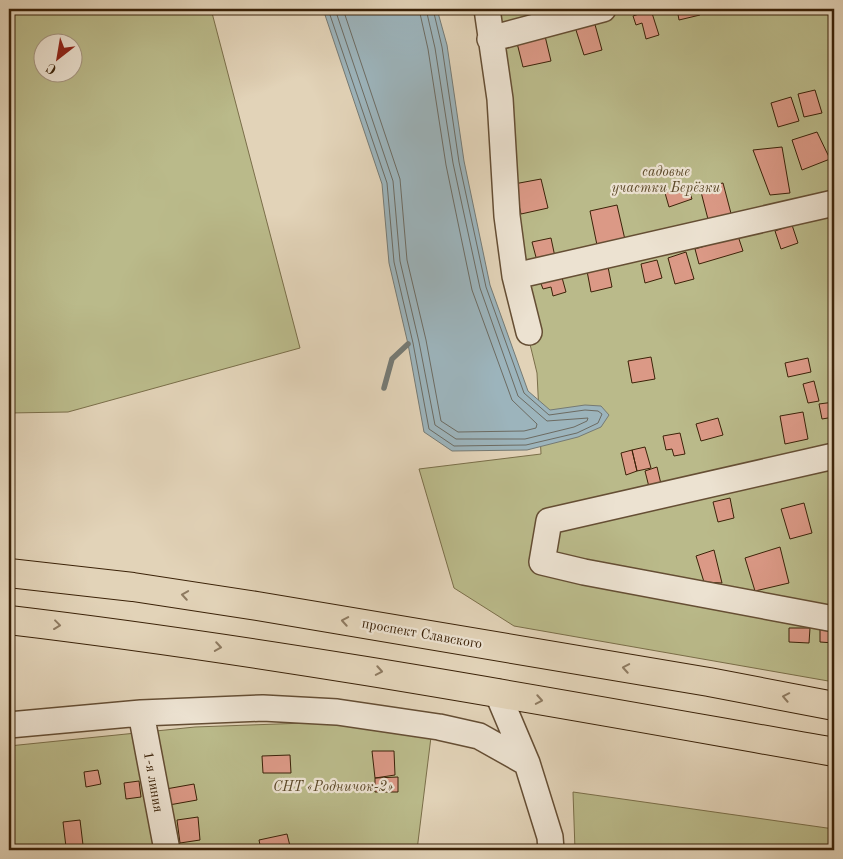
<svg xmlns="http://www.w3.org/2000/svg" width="843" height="859" font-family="'Old Standard TT',serif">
<rect width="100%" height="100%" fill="#e2d3b8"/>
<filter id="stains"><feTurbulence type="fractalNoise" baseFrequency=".004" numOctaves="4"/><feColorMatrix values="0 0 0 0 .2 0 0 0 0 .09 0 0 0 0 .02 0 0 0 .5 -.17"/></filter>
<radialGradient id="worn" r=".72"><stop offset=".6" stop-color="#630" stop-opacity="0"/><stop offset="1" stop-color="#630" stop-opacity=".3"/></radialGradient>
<path fill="#baba8a" stroke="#7a6e49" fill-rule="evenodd" d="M9,9h202l89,339 -232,64 -59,1zM42,42h30v30h-30z
M480,9h354v673l-320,-56 -60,-38 -35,-119 122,-15 -4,-81 -37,-152z
M361,721l70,16 -14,113h-408v-104l186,-19z
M573,792l261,37v21h-259z"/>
<path fill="#9cb4bc" stroke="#757a74" d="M323,9h114l10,36 17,116 26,124 38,106 22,19 35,-5 16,1 8,9 -8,12 -23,10 -51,13 -75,1 -28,-19 -16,-88 -19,-81 -7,-79z"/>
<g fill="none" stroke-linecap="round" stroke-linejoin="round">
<path stroke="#6c6b62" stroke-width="1" d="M328,9l59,174 7,79 19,81 16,86 25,17 72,-1 51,-12 21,-10 4,-9 -4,-3 -13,-1 -36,5 -25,-22 -38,-106 -27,-125 -17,-115 -9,-38
M335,9l58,172 7,80 19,81 16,83 21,14h69l49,-12 13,-6 1,-3 -41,3 -29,-25 -38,-108 -27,-125 -18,-115 -9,-39
M343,9l57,170 7,81 19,80 15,81 17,11 66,-1 12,-3 1,-4 -25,-24 -40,-110 -26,-125 -18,-116 -9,-40"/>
<path stroke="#757a74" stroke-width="5.5" d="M384,388l8,-29 16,-15"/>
</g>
<path fill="#db9986" stroke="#3b2208" d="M526,9h17l2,9 -17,2z
M677,9h21l2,6 -21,5z
M651,10l8,25 -13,4 -4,-16 -6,2 -3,-9z
M594,21l8,29 -18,5 -9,-28z
M545,36l6,25 -28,6 -6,-24z
M815,90l7,23 -18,4 -6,-23z
M791,97l8,24 -21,6 -7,-24z
M817,132l13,27 -28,11 -10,-30z
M782,147l8,46 -20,2 -17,-45z
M541,179l7,29 -27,6 -7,-30z
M723,183l10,38 -23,6 -10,-39z
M687,185l5,14 -23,8 -4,-14z
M617,205l9,39 -28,6 -8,-39z
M792,225l6,18 -17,6 -6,-18z
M738,236l5,15 -44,13 -4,-15z
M551,238l4,19 -18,4 -5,-19z
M686,252l8,27 -19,5 -7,-26z
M657,260l5,18 -17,5 -4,-19z
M608,267l4,20 -21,5 -4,-21z
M561,274l5,18 -13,4 -2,-9 -8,2 -3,-8z
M651,357l4,22 -23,4 -4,-22z
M808,358l3,14 -23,5 -3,-14z
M814,381l5,20 -11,2 -5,-19z
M834,402v15l-12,2 -3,-15z
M803,412l5,27 -23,5 -5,-28z
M718,418l5,17 -22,6 -5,-17z
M680,433l5,21 -11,2 -2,-7 -6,1 -3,-14z
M645,447l6,21 -14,3 -5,-21z
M632,450l5,21 -11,4 -5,-22z
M657,467l4,17 -12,3 -4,-16z
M730,498l4,20 -16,4 -5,-20z
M804,503l8,30 -22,6 -9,-30z
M780,547l9,36 -34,8 -10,-33z
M714,550l8,33 -18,-1 -8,-26z
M820,627h14v16l-14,-1z
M789,628h21l-1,15 -20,-1z
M372,751h22l1,24 -20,3z
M290,755l1,18h-28l-1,-17z
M98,770l3,14 -15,3 -2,-15z
M398,777v15h-23v-14z
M139,781l2,16 -15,2 -2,-16z
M194,784l3,16 -28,5 -3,-16z
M198,817l2,23 -20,3 -3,-23z
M80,820l3,25 -17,2 -3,-25z
M287,834l4,16h-30l-2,-10z"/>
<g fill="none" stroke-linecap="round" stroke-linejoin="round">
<defs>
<path id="minor" d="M487,9l13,90 7,117 8,60 14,56
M490,39l113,-30
M515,276l319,-73
M834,456l-285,65 -7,41 42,10 250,47
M497,692l30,71 23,74 1,13
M141,713l26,137
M9,725l132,-12 122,-5 74,4 102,15 40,9 48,27"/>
<path id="major" d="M9,573l124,14 124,19 452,76 125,24
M9,620c277,33 551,84 825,132"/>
</defs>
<use href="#minor" stroke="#654e34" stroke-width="28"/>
<use href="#major" stroke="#3b2208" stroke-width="30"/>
<use href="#minor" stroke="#ece2d1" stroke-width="25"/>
<use href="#major" stroke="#e2d3b8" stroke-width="28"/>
</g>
<defs><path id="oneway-chevron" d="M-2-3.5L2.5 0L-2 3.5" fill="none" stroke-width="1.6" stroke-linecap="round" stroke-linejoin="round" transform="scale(1.25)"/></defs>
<g stroke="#8e7a60">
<use href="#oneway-chevron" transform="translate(185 595) rotate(-171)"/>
<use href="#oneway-chevron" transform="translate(345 621) rotate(-170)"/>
<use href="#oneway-chevron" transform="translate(57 625) rotate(7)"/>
<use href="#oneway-chevron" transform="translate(218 647) rotate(9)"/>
<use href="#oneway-chevron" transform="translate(626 668) rotate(-170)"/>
<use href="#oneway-chevron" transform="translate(379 671) rotate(10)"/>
<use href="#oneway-chevron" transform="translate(786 697) rotate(-169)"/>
<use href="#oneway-chevron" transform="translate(539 700) rotate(10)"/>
</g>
<g text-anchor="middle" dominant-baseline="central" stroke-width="4.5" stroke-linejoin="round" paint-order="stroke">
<g font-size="14" font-style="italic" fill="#5b4828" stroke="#ece2d1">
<text x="666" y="172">садовые<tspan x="666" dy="16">участки Берёзки</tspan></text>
<text x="333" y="787">СНТ «Родничок-2»</text>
</g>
<g font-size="14" fill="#3b2208" stroke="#ece2d1">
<text transform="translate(422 634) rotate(10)">проспект Славского</text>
<text transform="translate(153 782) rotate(80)">1-я линия</text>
</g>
</g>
<rect width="843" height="859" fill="none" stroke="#e2d3b8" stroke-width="30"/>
<rect x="10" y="10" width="823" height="839" fill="none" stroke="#3b2208" stroke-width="2.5"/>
<rect x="15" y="15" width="813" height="829" fill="none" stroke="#3b2208"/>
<g transform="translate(58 58) rotate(211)"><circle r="24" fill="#ece2d1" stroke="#a59581"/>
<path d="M0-4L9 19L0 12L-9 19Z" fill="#8f2418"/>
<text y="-8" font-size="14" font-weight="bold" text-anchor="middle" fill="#3b2208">С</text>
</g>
<rect width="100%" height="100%" filter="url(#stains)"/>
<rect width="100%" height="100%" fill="url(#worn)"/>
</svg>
